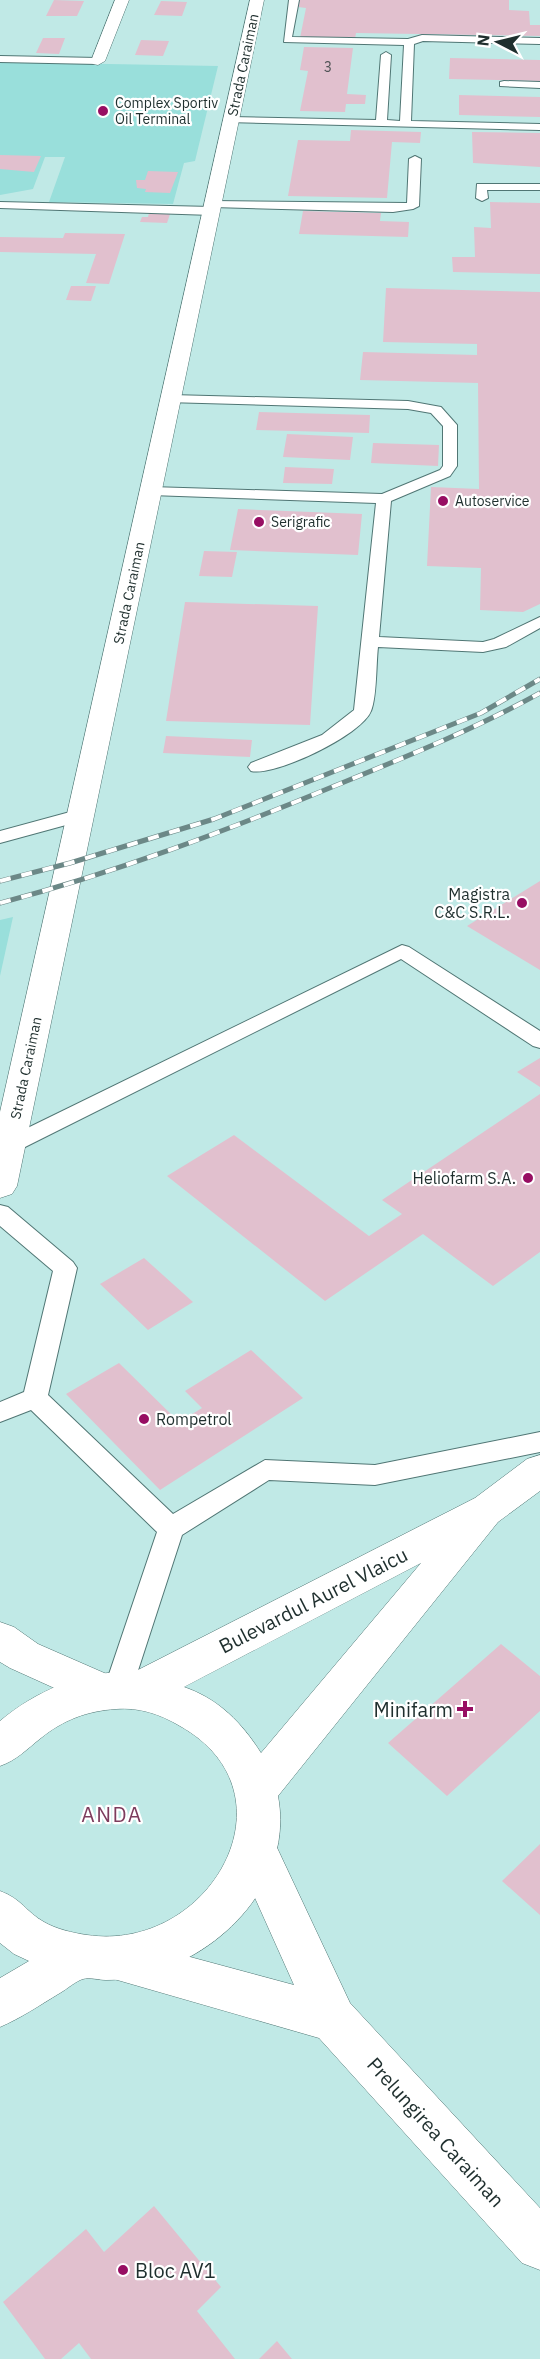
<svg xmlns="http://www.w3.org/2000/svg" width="540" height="2359" font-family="'IBM Plex Sans',sans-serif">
<rect width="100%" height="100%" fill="#c0e9e6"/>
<path fill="#99dfdb" d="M0,62l218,4 -23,95 -11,2 -11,41 -124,-2 16,-45h-20l-12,32 -33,6z
M13,917l-13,59v-56z"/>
<path fill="#e1c0ce" d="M54,0l30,1 -7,15h-31z
M299,0h210v10l20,1 1,14h10v11l-184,-3 -1,6 -55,-1 6,-30 -8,-1z
M161,1l26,1 -5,14 -28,-1z
M43,38h22l-6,16 -23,-1z
M141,40l28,1 -6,15 -28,-1z
M304,47l49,1 -6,46 19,1 -1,9h-19l-1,8 -45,-1 8,-40 -8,-1z
M450,58l90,2v21l-91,-2z
M459,95l81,2v20l-81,-2z
M351,130l70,2 -1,11 -28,-1 -5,56 -99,-2 10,-56 52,1z
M472,132l68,1v34l-67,-4z
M0,155l41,1 -7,16 -34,-3z
M148,171l30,1 -8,21 -25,-1 1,-3 -9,-1 -1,-8h9z
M490,202l50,1v71l-87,-2 -1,-15h23l-1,-30 17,1z
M303,211l78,2 -1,8 29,1 -1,15 -109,-3z
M149,213l21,1 -3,9 -27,-1 2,-5h6z
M65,233l60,1 -16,50 -23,-1 10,-29 -96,-2v-15l63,1z
M71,286h25l-5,15 -25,-1z
M386,288l154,4v312l-17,8 -43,-2 1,-42 -54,-2 4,-79 48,2 -1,-106 -118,-3 3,-28 114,3v-11l-94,-2z
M259,412l111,3 -1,18 -113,-3z
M287,434l66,3 -3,23 -67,-3z
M373,443l66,2 -1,21 -67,-3z
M285,467l49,2 -2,15 -49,-1z
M238,509l124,5 -4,41 -128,-5z
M204,551l33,1 -5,25 -33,-1z
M185,602l133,4 -8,119 -144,-4z
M166,736l86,4 -2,17 -87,-4z
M540,881v89l-73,-44z
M540,1058v29l-23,-15z
M540,1094v158l-47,34 -70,-52 -98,67 -158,-125 67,-41 135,101 33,-22 -20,-14z
M144,1258l49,44 -45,28 -48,-46z
M251,1350l52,48 -143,92 -94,-96 53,-31 60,59 23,-14 -17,-17z
M501,1644l39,32v35l-93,85 -59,-53z
M540,1844v71l-38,-34z
M154,2206l67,81 -24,24 38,48h-144l-12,-16 -18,16h-16l-42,-57 83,-73 18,23z
M277,2341l15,18h-33z"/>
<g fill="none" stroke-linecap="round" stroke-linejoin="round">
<defs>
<path id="service" d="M289,0h10l-7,37 116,2 14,-4 118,3v6l-117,-3 -9,3 -3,77 129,3v6l-313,-8 -1,-2 5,-3 145,3 5,-65 5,-3 5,3 -4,65 13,1 4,-76 -120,-3z
M0,56l98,2 5,3 -5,3 -98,-2z
M504,81l36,1v6l-40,-2v-4z
M415,156l6,3 -2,47 -6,3 -20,3 -180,-5 -6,-3 6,-3 194,2 2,-44z
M477,184h63v6h-53l1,8 -6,3 -6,-3z
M0,202l212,5 6,4 -6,4 -212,-7z
M171,395l237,6 33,6 16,18v41l-7,10 -59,25 -12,136 104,5 11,-3 46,-22v11l-34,19 -23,5 -105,-5c-2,17 -1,50 -7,64 -9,24 -97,66 -120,60l-3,-4 3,-4 71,-28 32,-25 22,-207 -225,-8 -7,-4 7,-4 231,7 58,-24 3,-4v-40l-12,-13 -23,-4 -242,-7v-6z
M81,809l7,2 2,4 -2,4 -88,24v-12z
M402,945l7,2 131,84v17l-7,-2 -132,-87 -384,192 -8,3 -9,-5 1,-8z
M0,1205l8,2 65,55 4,6 -29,127 125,119 92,-54 110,5 165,-33v20l-165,33 -106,-5 -87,55 -51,157 -4,9 -10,3 -10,-3 -4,-9 54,-160 -126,-122 -31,12v-20l24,-10 29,-121 -53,-45z"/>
<path id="minor" d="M115,0h14l-24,61 -7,4 -5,-1 -2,-3z
M256,1831l16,6 78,166 190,205v62l-18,-7 -203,-225 -219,-63 -7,-16 7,-16 16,-6 178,48 -60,-134 6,-14z"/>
<path id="tertiary" d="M250,0h14l-247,1186 -5,8 -12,4v-86z
M0,1622l14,5 24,17 80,35 6,13 -6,13 -15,5 -93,-42 -10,-6z"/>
<path id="primary" d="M540,1455v36l-42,31 -220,274c16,85 -55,158 -131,178 -13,4 -27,6 -41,6 -7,0 -17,-3 -23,-1 -7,2 -16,10 -23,14 -20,12 -39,25 -60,34v-49l29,-17 -15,-7 -14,-11v-52c22,8 26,21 44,31 12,7 29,11 43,13 122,18 214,-141 93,-209 -20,-12 -41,-19 -64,-17 -29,2 -53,11 -75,29 -14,11 -24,22 -41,28v-45c37,-31 85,-51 134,-49l341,-174 52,-39zM421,1563l-160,190c-19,-30 -42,-54 -77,-66z"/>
</defs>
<use href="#service" stroke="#507674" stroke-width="2"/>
<use href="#minor" stroke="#507674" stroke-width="1"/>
<use href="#tertiary" stroke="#507674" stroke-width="1"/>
<use href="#primary" stroke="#507674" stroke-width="1"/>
<use href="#service" fill="#fff" fill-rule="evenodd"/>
<use href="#minor" fill="#fff" fill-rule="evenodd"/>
<use href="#tertiary" fill="#fff" fill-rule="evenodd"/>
<use href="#primary" fill="#fff" fill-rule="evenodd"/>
<defs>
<path id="rail" d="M0,881l70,-18 144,-44 267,-106 59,-34
M0,903c114,-30 223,-71 332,-116 71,-29 141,-57 208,-94"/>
</defs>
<use href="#rail" stroke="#6c8887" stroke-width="5"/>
<use href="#rail" stroke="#fff" stroke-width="4" stroke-dasharray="11" stroke-linecap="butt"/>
</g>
<g fill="#970e63" stroke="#fff" stroke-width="2">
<circle cx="103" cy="111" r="6"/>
<circle cx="443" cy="501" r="6"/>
<circle cx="259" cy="522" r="6"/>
<circle cx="522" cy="903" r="6"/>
<circle cx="528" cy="1178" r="6"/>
<circle cx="144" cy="1419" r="6"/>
<path d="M462 1700h6v6h6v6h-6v6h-6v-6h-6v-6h6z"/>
<circle cx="123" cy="2270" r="6"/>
</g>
<g text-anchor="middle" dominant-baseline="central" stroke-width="4.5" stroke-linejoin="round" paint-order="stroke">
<g font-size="14" fill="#1f2f2e" stroke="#fff">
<text transform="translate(243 65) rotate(-78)">Strada Caraiman</text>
<text transform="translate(129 593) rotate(-78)">Strada Caraiman</text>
<text transform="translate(26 1068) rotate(-78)">Strada Caraiman</text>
</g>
<g font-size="14" fill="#505356">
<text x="328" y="67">3</text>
</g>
<g font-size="14" fill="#1f2f2e" stroke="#fff" text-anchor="start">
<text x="115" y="103">Complex Sportiv<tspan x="115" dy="16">Oil Terminal</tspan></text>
<text x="455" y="501">Autoservice</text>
<text x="271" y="522">Serigrafic</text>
</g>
<g font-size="16" fill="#1f2f2e" stroke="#fff" text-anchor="end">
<text x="510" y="894">Magistra<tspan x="510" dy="18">C&amp;C S.R.L.</tspan></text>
<text x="516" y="1178">Heliofarm S.A.</text>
<text x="156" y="1419" text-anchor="start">Rompetrol</text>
</g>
<g font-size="20" fill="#1f2f2e" stroke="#fff">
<text transform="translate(313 1600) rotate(-27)">Bulevardul Aurel Vlaicu</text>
<text transform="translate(436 2132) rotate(48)">Prelungirea Caraiman</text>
</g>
<g font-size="20" fill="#1f2f2e" stroke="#fff" text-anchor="end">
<text x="453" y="1709">Minifarm</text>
<text x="135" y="2270" text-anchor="start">Bloc AV1</text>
</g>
<g font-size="21" letter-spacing="1.5" fill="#7d3c5d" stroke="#fff">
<text x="112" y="1814">ANDA</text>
</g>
</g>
<g transform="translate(498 42) rotate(277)" stroke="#ffffff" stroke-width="4.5" paint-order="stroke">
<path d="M0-4.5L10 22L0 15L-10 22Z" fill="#1f2f2e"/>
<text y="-9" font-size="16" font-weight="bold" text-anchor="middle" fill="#1f2f2e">N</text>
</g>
</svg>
